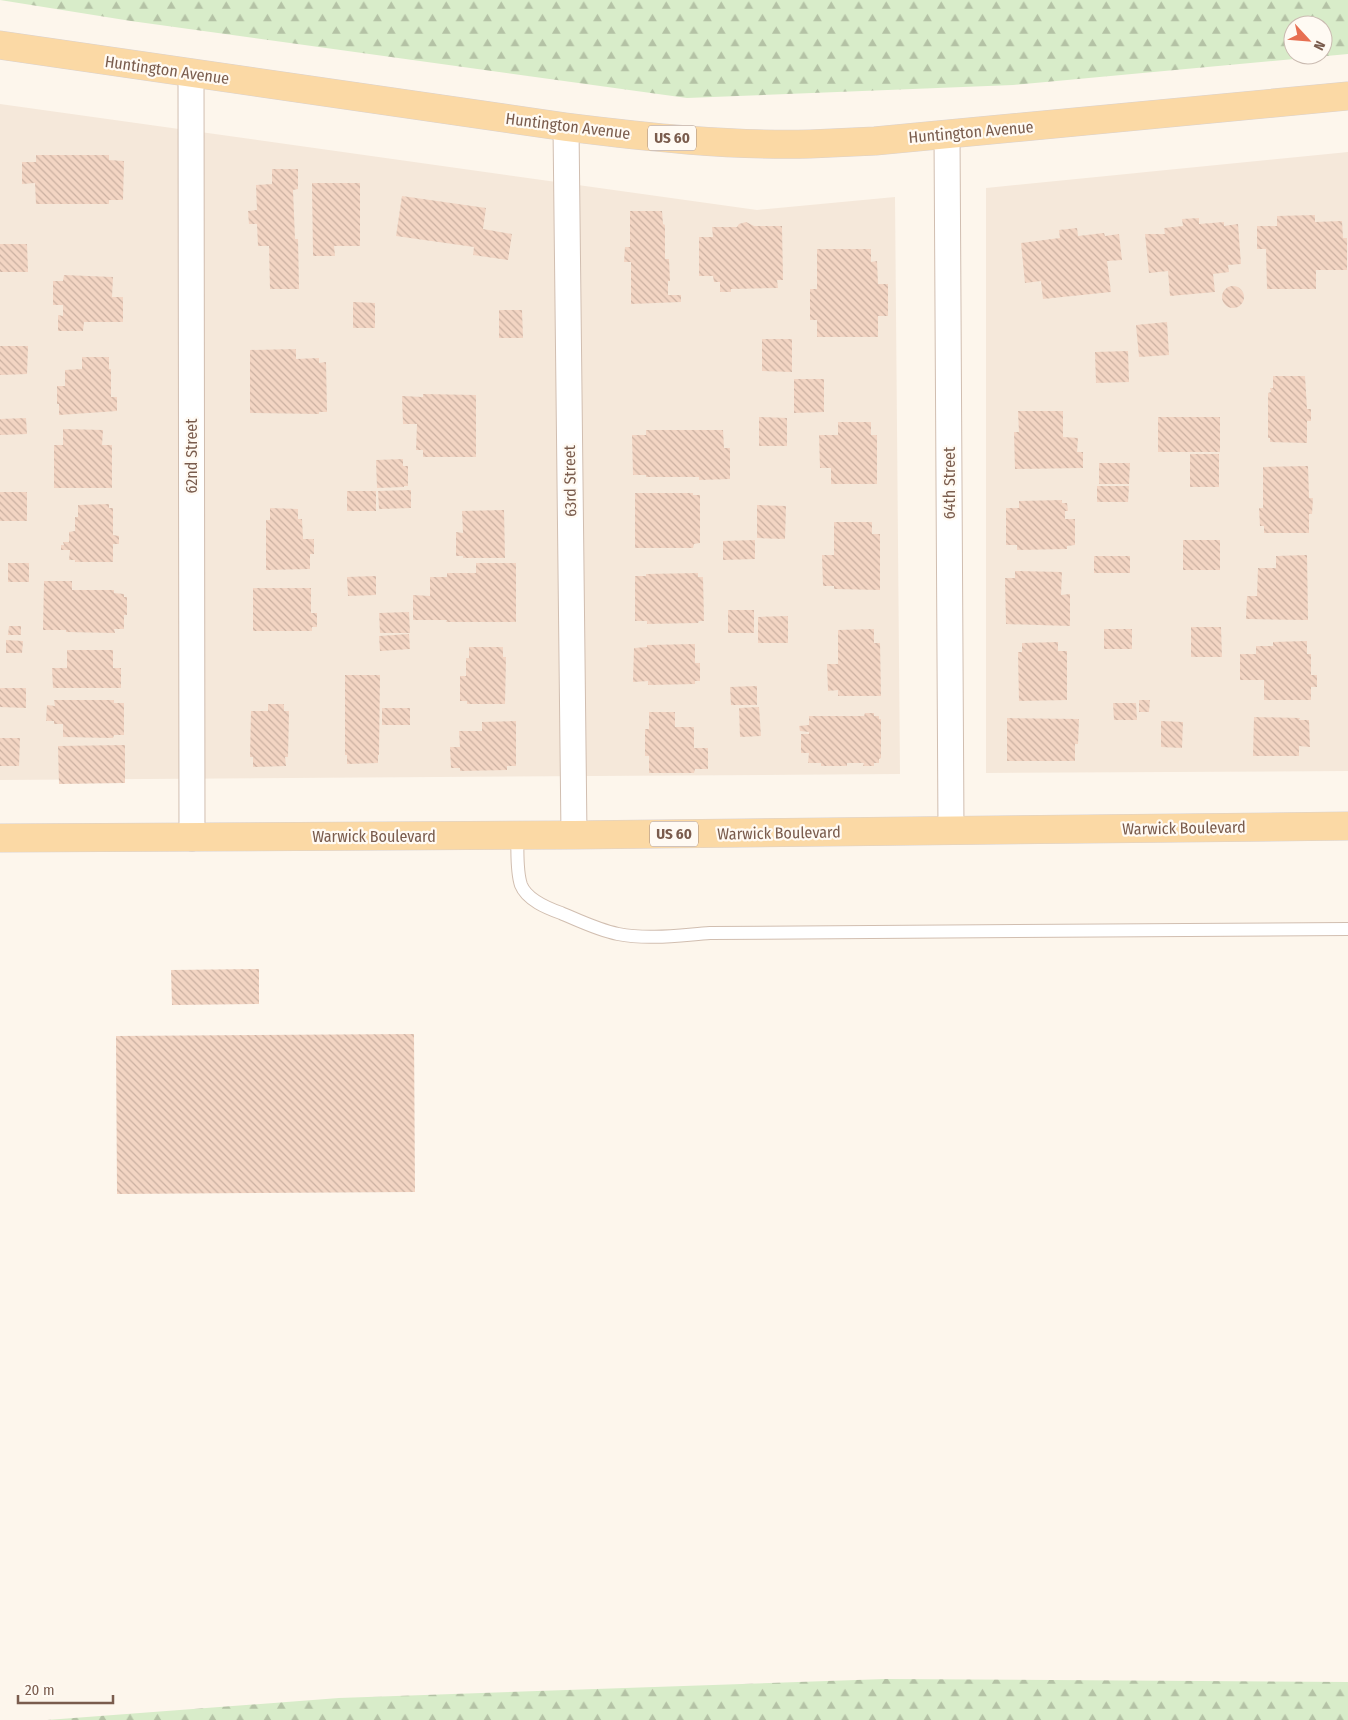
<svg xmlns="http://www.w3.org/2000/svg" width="1348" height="1720" font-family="'Fira Sans Condensed',sans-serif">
<defs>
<pattern id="forest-firs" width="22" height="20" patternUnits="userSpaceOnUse" patternTransform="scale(1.25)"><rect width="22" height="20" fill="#d8ecc9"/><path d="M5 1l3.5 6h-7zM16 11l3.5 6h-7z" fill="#b4c2a5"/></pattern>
<pattern id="building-back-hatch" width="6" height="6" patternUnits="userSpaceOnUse" patternTransform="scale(1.25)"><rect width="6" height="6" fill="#f3d5c3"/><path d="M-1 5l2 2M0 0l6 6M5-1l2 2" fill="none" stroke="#cab0a1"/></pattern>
</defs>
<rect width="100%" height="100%" fill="#fdf6ec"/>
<path fill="#f5e8da" d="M0,104l757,106 138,-13 5,577 -900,6z
M1348,152v619l-362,2v-585z"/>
<path fill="url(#forest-firs)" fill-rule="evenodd" d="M0,0h1348v54l-335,31 -326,13 -556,-77zM1293,25h30v30h-30z
M885,1679l463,3v38h-1301l292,-22z"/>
<path fill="url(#building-back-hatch)" d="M36,155h73v5l15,1 -1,39h-14v4h-73l-1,-21 -13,1v-22h14z
M272,169h26v20l-5,1 2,49h3l1,50h-29l-1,-43h-11l-1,-22h-8l-1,-13 9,-1 -1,-25 16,-1z
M312,183h48v63h-26l1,10h-22z
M402,196l84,12 -3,21 29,5 -4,26 -35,-5 1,-8 -78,-11z
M630,211h32l1,13 2,1v34h4l1,22h-2v14h13v7l-50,2v-42h-7l1,-15h5z
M1315,215v7l27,-1 1,17h4v32h-31v19h-49l-1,-40h-9v-23h20v-10z
M1199,218v6l25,-2v4l14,-2 3,40 -13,1 1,7 -16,2 2,18 -45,4 -2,-25 -19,2 -4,-39h20l-1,-6 19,-2 -1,-7z
M746,222l8,4h28l1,54h-6l1,8 -47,1v3h-11v-10h-6l-1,-6h-14v-39h14l-1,-10h25l2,-3z
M1077,228l1,8 26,-3 1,3 14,-2 3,26 -15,1 4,31 -68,7 -2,-18 -16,2 -4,-40 39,-5 -1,-8z
M0,244h27l1,28h-28z
M817,249h54v13l6,-1 1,23h10v32h-10v21h-61v-17h-7v-31h7z
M64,275l49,2 -1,20h11v25h-39l-1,9h-25v-16l5,1v-11h-10v-24h10z
M1222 297a11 11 0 1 1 22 0a11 11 0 1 1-22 0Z
M353,302l22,1v25h-22z
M499,310h23l1,28h-24z
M1167,322l2,33 -30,2 -3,-32z
M762,339h30v33l-30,-1z
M0,346h28l-1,28 -27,1z
M296,349v10l23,-1v5l7,-1 1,50h-8v2l-69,-1v-63z
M1128,351l1,31 -33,1 -1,-31z
M82,357h27v12h2v28h6v14l-58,4v-11h-2v-18h8v-16l17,-1z
M1273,376h32l2,33h4v12h-4v22l-37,-1v-4h-2v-45l3,-1 -1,-4h3z
M794,379h30v33l-30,1z
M423,394l53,1v62h-53v-7h-7l1,-26h-14l-1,-28 21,1z
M1018,411h45v26l15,1 -1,14h6v16l-68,1 -1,-37h5z
M759,417l28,1v28h-28z
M1158,417h62v35h-62z
M26,418l1,16 -27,1v-16z
M838,422h33v13h6v49h-46v-16h-11l-1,-33h19z
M63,429l40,1 -1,15h10v43h-58v-43h9z
M646,430h77l1,18h6v31l-31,1v-3h-53v-2h-13l-1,-40h14z
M1190,454h29v33h-29z
M403,459v7h5v20h-4v1l-27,1 -1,-28z
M1099,463h31l-1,21h-30z
M1308,466l1,32h4l-1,16h-3v19h-45v-7h-4l-1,-18h4v-41z
M1097,486h32l-1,16h-31z
M411,490v18l-32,1 -1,-18z
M347,491h29v20h-29z
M0,492h27v29h-27z
M635,493h58v2h7v48l-6,1 -1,4h-58z
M1062,500v3h5l1,8h-3v8h10v26l-8,1v3l-50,1v-5h-11v-37h13v-7z
M109,504v4h4v27l6,1v8h-6v18h-38v-2h-6l1,-10h-9v-5h3l-1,-3h6v-10l6,-1v-14h3v-12z
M757,505l29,1 -1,33 -28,-1z
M270,508l28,1v10h4l1,20h11v15h-4v15l-44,1v-50h4z
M504,510l1,48h-42v-2h-7v-24l7,1 -1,-22z
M834,522h38v12h8v56l-46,-1v-3h-11l-1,-31h12z
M755,540v19l-32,1v-19z
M1183,540h37v30h-37z
M1307,555l1,65 -62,-1 1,-23h10l1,-28h18v-12z
M1094,556h36v17h-36z
M8,563h21v19h-21z
M476,563h40v59h-70l1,-2h-34v-25l17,1v-19h17v-4h29z
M1015,571l47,1 -1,23 9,-1v32l-64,-2 -1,-46h10z
M698,573v4h5l1,44h-5l-1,2 -51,1v-3h-12v-45h11v-2z
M376,576v19l-28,1 -1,-19z
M44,581h28v9h42v3l10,1v3h3v18h-3v14h-10l1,4 -49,-1v-2h-23z
M253,588h58v25h6v14h-5v4h-59z
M728,610h26v23h-26z
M409,612l1,21h-30l-1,-20z
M788,616v27h-30v-26z
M9,626h12v9h-13z
M1191,627h30l1,30h-31z
M874,629v14h6l1,53h-43v-6l-10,1 -1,-27h11v-34z
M1104,629h28v20h-28z
M409,634l1,15 -30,2 -1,-15z
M6,640l17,1 -1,12h-16z
M1307,641v13h4v21h6v12h-6v13h-47v-20h-24v-26h16v-8h17v-4z
M1058,642v9h9v49l-48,1 -1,-49h4v-9z
M695,644v19h5v18h-5v3l-47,1v-4l-15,1 1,-34 13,-1v-2z
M469,647h34v10h3l-1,47h-38v-3h-7v-25h6v-18h3z
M67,650h46v18h8v20h-68l-1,-20h15z
M345,675h35l-1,80h-1v8l-31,1v-9h-2z
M757,686v19h-26l-1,-18z
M0,688h26v20l-26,-1z
M54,700h60v3h10v32h-10l-1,3 -50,-1v-13h-9v-3h-8l1,-16 8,1z
M1139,700h11l-1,12h-10z
M1113,703h23l1,17h-23z
M268,704h16v7h5l-1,46h-3l1,9 -33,1v-10h-3l1,-46h17z
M759,707l2,29 -21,1 -1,-29z
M382,708h28v17h-28z
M649,712h26v15h19v21h14v21h-13l-1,4h-45v-17h-4v-27h4z
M865,713h9v3h5v3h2v39l-2,1v4h-5v3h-11l1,-3h-17v3h-26v-3h-13l1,-10h-8v-19h8v-2l-9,-1 -1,-5 10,-1v-9h55z
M1254,717l46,1 -1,2h10l1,27 -11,-1v10h-46z
M1007,718l72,1 -1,25h-3v17h-68z
M516,721v45h-9v4l-47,1v-3h-9l-1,-21h10l-1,-16h23v-9z
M1161,721l22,1 -1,26 -21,-1z
M0,738h20l-1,28h-19z
M125,745v38l-66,1 -1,-38z
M259,969v35l-87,1 -1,-35z
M414,1034l1,158 -298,2 -1,-158z"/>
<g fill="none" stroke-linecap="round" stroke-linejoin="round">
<defs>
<path id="lane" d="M517,835c1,15 -1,35 4,50 6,15 26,23 40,28 19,8 37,17 57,21 30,6 63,1 92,-1l638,-4"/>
<path id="street" d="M191,73l1,765
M566,127l8,708
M947,134l4,697"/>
<path id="primary" d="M0,45l566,82c80,10 163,19 244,17 22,-1 44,-2 65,-3l473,-45
M0,838l574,-3 774,-9"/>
</defs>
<use href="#lane" stroke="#d1beb0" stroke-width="14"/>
<use href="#street" stroke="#d1beb0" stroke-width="27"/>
<use href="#primary" stroke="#dad1cd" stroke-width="29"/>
<use href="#lane" stroke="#fff" stroke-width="12"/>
<use href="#street" stroke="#fff" stroke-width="25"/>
<use href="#primary" stroke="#fbd9a5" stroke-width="28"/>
</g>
<g text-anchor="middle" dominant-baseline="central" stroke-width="4.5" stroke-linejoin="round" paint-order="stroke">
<g fill="#fffaf3" stroke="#a28b7f" stroke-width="1">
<rect x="648" y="125.5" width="48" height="25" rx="4"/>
<rect x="650" y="821.5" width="48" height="25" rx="4"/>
</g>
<g font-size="15" font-weight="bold" fill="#7a5c4d">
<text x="672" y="138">US 60</text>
<text x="674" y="834">US 60</text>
</g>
<g font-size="16" fill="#7a5c4d" stroke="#fffaf3">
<text transform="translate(167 70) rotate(8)">Huntington Avenue</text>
<text transform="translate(568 126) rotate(7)">Huntington Avenue</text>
<text transform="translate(971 132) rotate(-5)">Huntington Avenue</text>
<text transform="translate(191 456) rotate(-90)">62nd Street</text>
<text transform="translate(570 481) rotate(-91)">63rd Street</text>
<text transform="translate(949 483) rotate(-90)">64th Street</text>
<text transform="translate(1184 828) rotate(-1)">Warwick Boulevard</text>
<text transform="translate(779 833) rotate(-1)">Warwick Boulevard</text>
<text x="374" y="836">Warwick Boulevard</text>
</g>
</g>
<g transform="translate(1308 40) rotate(116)"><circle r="24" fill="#fffaf3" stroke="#cabbb1"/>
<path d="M0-4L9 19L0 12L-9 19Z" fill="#e76f51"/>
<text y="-8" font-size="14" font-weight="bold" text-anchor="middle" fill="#7a5c4d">N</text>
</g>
<path d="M18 1695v8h95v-8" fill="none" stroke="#7a5c4d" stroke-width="2.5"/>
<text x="25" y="1695" font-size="15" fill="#7a5c4d" stroke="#fffaf3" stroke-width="4" paint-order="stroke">20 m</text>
</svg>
